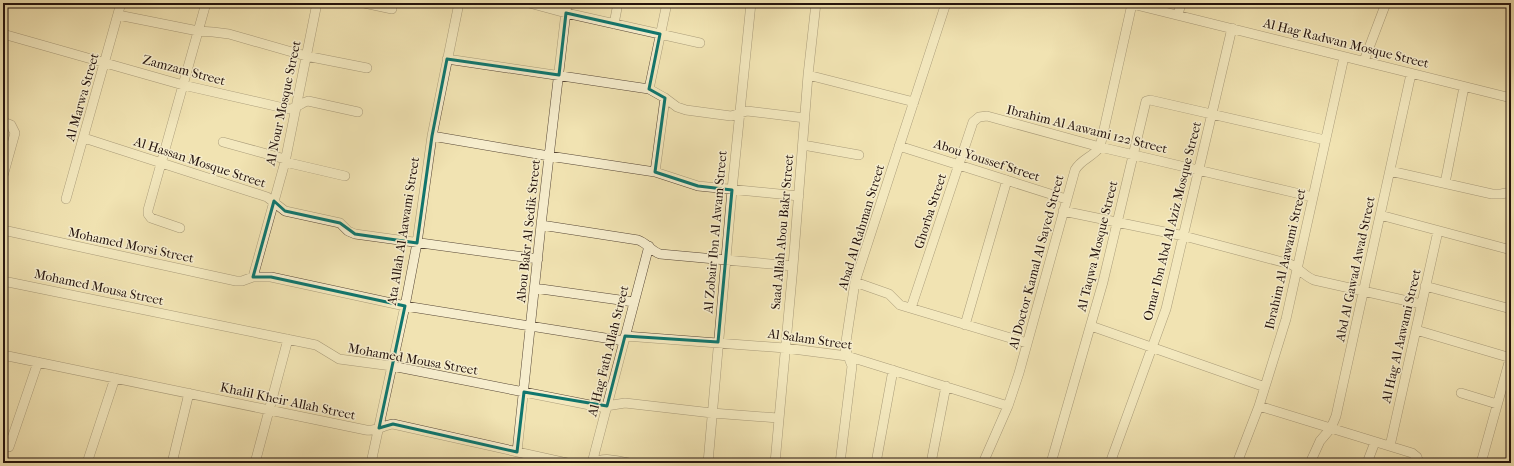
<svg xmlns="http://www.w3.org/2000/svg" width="1514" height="466" font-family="'IM FELL French Canon',serif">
<rect width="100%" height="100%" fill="#f1e3b2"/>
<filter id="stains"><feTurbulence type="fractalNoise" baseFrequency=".005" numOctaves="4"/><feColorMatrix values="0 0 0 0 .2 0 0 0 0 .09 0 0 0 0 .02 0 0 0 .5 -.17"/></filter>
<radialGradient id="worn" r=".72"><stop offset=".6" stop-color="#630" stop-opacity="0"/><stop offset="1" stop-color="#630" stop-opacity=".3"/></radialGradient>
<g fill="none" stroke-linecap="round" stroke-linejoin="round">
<defs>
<path id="minor" d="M364,3l28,6
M529,3l37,10 134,30
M1128,3l383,95
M118,15l80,16 15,1 16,2 77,22 61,12
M1178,15l3,-12
M614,24l4,-21
M3,34l180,51 105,24c8,0 12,-6 20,-8l50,11
M447,59l202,30 16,9 12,9 9,3 45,6 16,-5 58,7
M1364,61l22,-58
M808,75l106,27
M649,89l18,-86
M3,122l8,3 4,8 -12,43
M432,136l117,20 106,16 43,14 101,10
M84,138l183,59 18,14 55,12 8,8 7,3 183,25
M223,142l62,17
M803,145l56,10
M899,146l167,53
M285,162l60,14
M1390,171l102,23h9l10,-2
M655,172l10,-74
M1445,183l19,-96
M66,199l55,-196
M1063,211l121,25 106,28c9,4 14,12 24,16l107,24
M1380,215l131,35
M541,225l97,15c9,3 13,11 22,14l133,12
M180,228l-29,-10 -3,-4v-4l58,-207
M3,230l233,51h6l11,-4h18l134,29 219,35
M253,277l32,-115 32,-159
M3,281l313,64 23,14 53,7 208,41 25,-4 87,10 66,5
M855,282l34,12 11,11 127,38
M1425,286l86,23
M534,288l100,14
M911,308l62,-186 6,-5 8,-1 113,31 213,50
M965,325l42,-145
M1091,326l174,61
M1416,330l95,28
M625,336l160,12 62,8 161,50
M3,355l363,75c10,2 17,-5 27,-6l174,39
M1461,393l36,11
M1259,406l153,47 5,4 2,6
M1390,446l48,-215
M9,447l29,-85
M517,452l24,-227 26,-222
M87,463l28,-85
M172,463l17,-70
M255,463l33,-124
M371,463l34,-157 12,-63 15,-107 27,-133
M592,463l57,-217
M593,463c11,-7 24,-2 36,0
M708,463l24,-273 19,-187
M775,463l18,-197 15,-191 8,-72
M840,463l12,-97 -7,-18 10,-66 91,-279
M876,463l17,-93
M931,463l15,-77
M983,463l25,-57 11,-33 56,-203c6,-11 18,-13 25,-23l32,-143
M1051,463l52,-181 43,-181 4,-1 175,40
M1110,463l56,-154 66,-281
M1237,463l22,-57 27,-87 58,-262
M1310,463l10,-22 11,-13 5,-12 75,-342
M1367,463l8,-21
M1481,463l30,-108"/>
</defs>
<use href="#minor" stroke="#574736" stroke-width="10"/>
<use href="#minor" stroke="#f6edcd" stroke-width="9"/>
</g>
<path d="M0 0H1514V466H0ZM566,13l94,21 -11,55 16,9 -10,74 43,14 34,4 -14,152 -93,-6 -18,70 -83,-14 -7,60 -124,-28 -14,4 26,-122 -134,-29h-18l21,-76 11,10 55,12 15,11 62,9 15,-107 15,-77 112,16z" fill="#f1e3b2" fill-opacity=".55" fill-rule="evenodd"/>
<path fill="none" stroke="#0f766e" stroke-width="3" stroke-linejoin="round" d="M566,13l94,21 -11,55 16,9 -10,74 43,14 34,4 -14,152 -93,-6 -18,70 -83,-14 -7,60 -124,-28 -14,4 26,-122 -134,-29h-18l21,-76 11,10 55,12 15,11 62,9 15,-107 15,-77 112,16z"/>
<g text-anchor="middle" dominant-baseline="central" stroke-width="3" stroke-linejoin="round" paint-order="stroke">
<g font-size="13" fill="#24130d" stroke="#f6edcd">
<text transform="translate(1346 43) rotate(14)">Al Hag Radwan Mosque Street</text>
<text transform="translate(184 70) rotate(15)">Zamzam Street</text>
<text transform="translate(82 97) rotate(-74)">Al Marwa Street</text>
<text transform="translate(283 103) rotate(-78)">Al Nour Mosque Street</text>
<text transform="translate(1087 129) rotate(14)">Ibrahim Al Aawami 122 Street</text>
<text transform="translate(987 160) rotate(18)">Abou Youssef Street</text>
<text transform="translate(200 162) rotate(18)">Al Hassan Mosque Street</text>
<text transform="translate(930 211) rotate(-72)">Ghorba Street</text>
<text transform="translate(1172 221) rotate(-76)">Omar Ibn Abd Al Aziz Mosque Street</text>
<text transform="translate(861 227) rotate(-73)">Abad Al Rahman Street</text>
<text transform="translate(403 231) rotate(-81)">Ata Allah Al Aawami Street</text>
<text transform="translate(528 231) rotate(-84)">Abou Bakr Al Sedik Street</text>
<text transform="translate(715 232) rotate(-85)">Al Zobair Ibn Al Awam Street</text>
<text transform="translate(782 232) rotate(-85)">Saad Allah Abou Bakr Street</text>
<text transform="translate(131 245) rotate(12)">Mohamed Morsi Street</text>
<text transform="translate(1097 246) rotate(-76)">Al Taqwa Mosque Street</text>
<text transform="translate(1285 259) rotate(-77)">Ibrahim Al Aawami Street</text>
<text transform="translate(1036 262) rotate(-75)">Al Doctor Kamal Al Sayed Street</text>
<text transform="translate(1355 269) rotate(-78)">Abd Al Gawad Awad Street</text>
<text transform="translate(99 287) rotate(12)">Mohamed Mousa Street</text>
<text transform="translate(1401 336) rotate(-77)">Al Hag Al Aawami Street</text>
<text transform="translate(810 339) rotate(8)">Al Salam Street</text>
<text transform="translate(608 351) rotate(-76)">Al Hag Fath Allah Street</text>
<text transform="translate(413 359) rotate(10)">Mohamed Mousa Street</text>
<text transform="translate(288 401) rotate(12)">Khalil Kheir Allah Street</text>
</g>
</g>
<rect width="1514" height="466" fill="none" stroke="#f1e3b2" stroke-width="16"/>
<rect x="4" y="4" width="1506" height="458" fill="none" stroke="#24130d" stroke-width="2"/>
<rect x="8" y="8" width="1498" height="450" fill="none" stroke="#24130d"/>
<rect width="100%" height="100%" filter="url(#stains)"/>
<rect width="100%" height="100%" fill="url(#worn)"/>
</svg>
